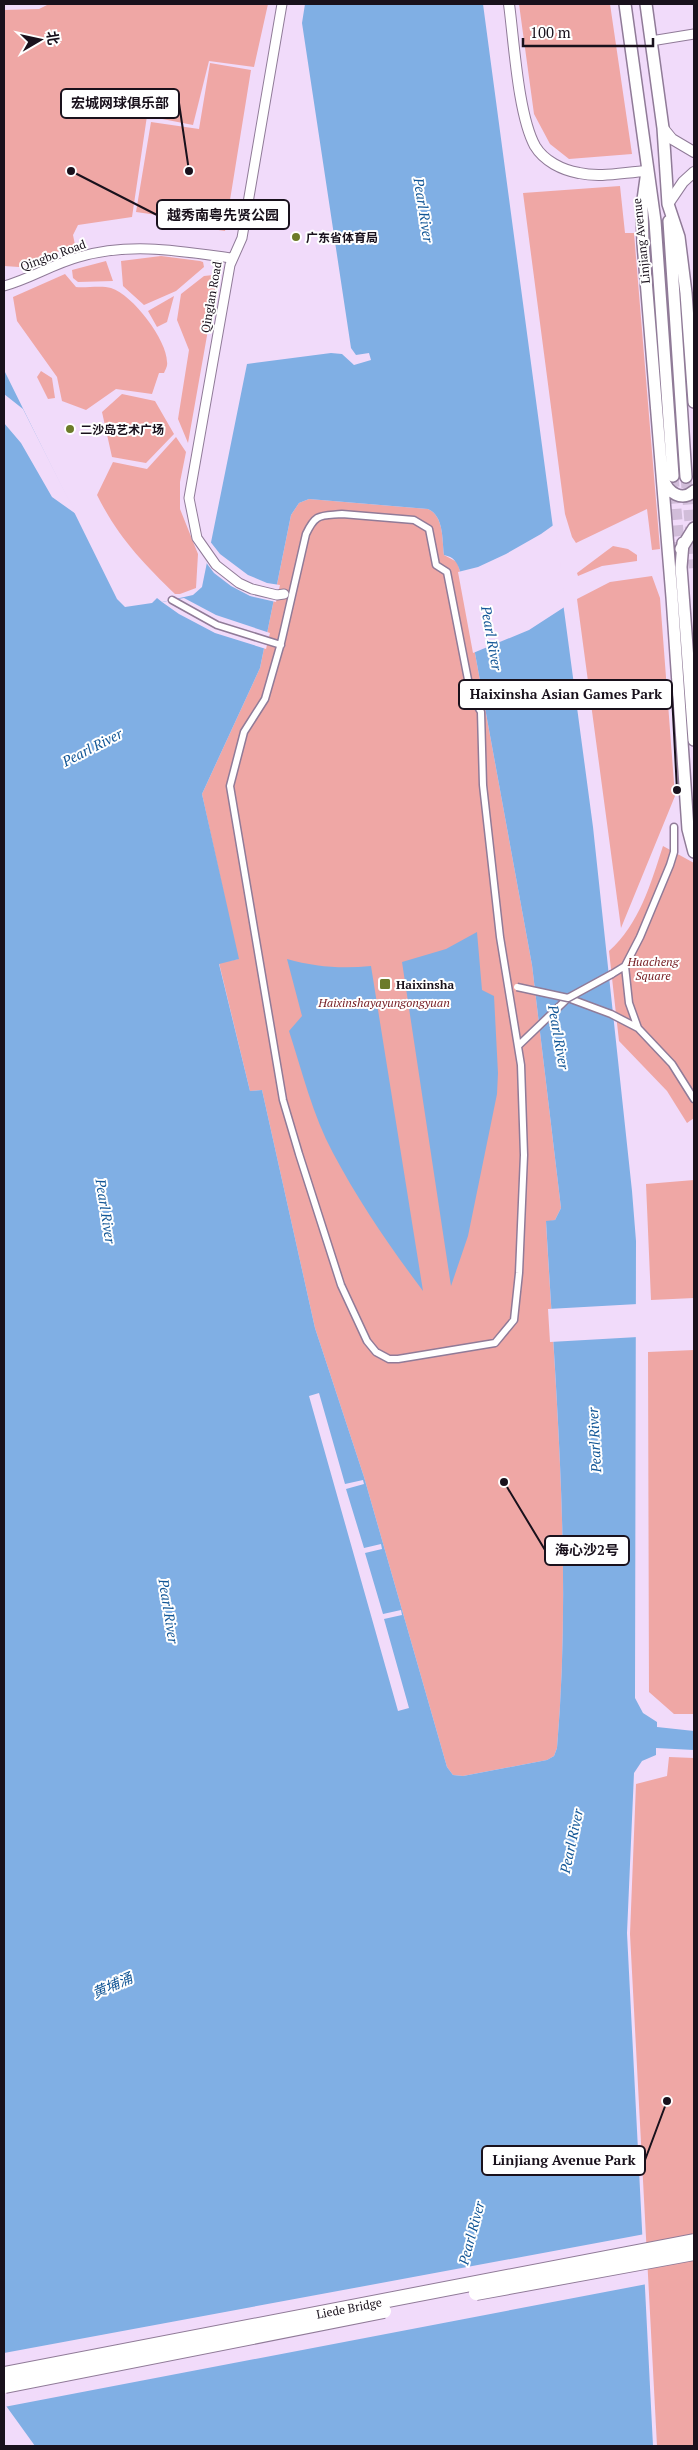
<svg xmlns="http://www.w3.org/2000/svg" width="698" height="2450" font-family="'PT Serif','Noto Sans SC',serif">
<rect width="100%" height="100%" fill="#f1dbfa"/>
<path fill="#efa7a5" d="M49,4h219l-14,63 -45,-6 -16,64 -46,-9 -15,101 -54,8 -5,10 2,10 -56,22 -15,-1v-256l35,-1z
M519,4h91l22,150 -63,5 -19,-15 -16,-30z
M210,63l41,7 -26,161 -47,-7v-6l-42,-6 15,-90 48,7z
M620,186l5,47h9l26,316 -8,1 -5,-41 -71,34 -4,-6 -7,-23 -42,-321z
M161,256l39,5 3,1 1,5 -28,24 -32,14 -21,-19 -2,-25z
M106,261l7,20 -35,1 -5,-4 -1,-8z
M65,274l11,13c10,1 26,-2 35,1 22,7 56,52 56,74 1,4 -2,8 -3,11h-5l-7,21 -36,-5 -30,21 -24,-9 -5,-24 -40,-56 -4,-24z
M213,275l4,4 -29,164 -10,-24 11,-69 -12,-30 4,-26 23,-18z
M174,296l-7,26 -10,5 -9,-16z
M41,371l11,7 3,20 -7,1 -11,-22z
M122,394l33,7 19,33 -28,29 -34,-6 -10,-45z
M176,437l10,15 -6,30v27l18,45 -2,34 -16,6h-5c-33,-32 -57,-57 -78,-99l16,-33 34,7z
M309,499l119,10c16,7 14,30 16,46l13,7 3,9 72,394 29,243 -6,12 -9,2c10,175 26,351 11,526l-3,8 -7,4 -84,16 -10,-1 -6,-8 -83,-290 -49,-149 -53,-238 -12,1 -31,-128 19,-4 -36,-165 58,-126 31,-153 8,-12z
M613,546l15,3 9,6v6l-35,5 -24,10 -1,-3z
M652,576l8,22 15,198 -54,132 -44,-329 33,-17z
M663,846l31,17v255l-7,5 -20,-32 -48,-50 -10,-90c30,-26 42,-68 54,-105z
M694,1180v118l-43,2 -5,-116z
M694,1350v364h-20l-25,-22 -1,-340z
M669,1757l25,1v688h-37l-27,-512 6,-150 31,-8z"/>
<path fill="#80afe4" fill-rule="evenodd" d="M305,4h178l110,823 39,364 4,50 -1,457 8,15 14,9v5l37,4v19l-38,-2v7l-14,6 -8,12 -7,160 26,513h-618l-31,-43v-2033l113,229 8,8 27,-4 5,-5 5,4 31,-7 9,-8 45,-223 84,-11 11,1 12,11 17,-5 -2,-7 -13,2 -5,-7 -49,-325zM309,499l119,10c16,7 14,30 16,46 10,2 13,7 16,16l72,394 29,243 -6,12 -9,1c10,175 26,352 11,527l-3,8 -7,4 -84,16 -10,-1 -6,-8 -83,-290 -49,-149 -53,-238 -12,1 -31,-127 20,-5 -37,-165 58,-126 31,-153 8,-12z
M477,932l5,58 12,6 4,77 -1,21 -29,142 -17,50 -49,-324 44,-13z
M287,959c28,8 55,10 84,7l52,325c-33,-44 -64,-89 -90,-138 -20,-37 -31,-82 -44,-122l13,-15z"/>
<path fill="#f1dbfa" d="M4,394l19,15 53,105 -24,-17 -31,-54 -17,-20z
M555,524l11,82 -37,24 -56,23 -15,-81 20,-5 28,-13 35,-20z
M209,540l11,14 28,21 19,8 13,2 -4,17 -26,-6 -19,-10 -17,-13 -9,-12z
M184,598l32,17 54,18 -4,16 -51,-16 -36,-19 -17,-12z
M638,1304v33l-88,5 -2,-33z
M319,1393l26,91 18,-4 1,4 -18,5 18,59 17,-4 1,5 -17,4 18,61 18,-4 1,5 -18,4 25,89 -11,3 -89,-315z
M645,2234l2,50 -643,123v-54z"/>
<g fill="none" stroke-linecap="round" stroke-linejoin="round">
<path stroke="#d1bdd9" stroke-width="11" stroke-dasharray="11 5.5" stroke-linecap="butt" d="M673,476l7,78
M686,477l8,91"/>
<defs>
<path id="pedestrian" d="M342,514l72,6 15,9 7,36 11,7 24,123 10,17 2,73 17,152 21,128 3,90 -5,118 -5,47 -19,23 -97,16h-9l-13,-7 -9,-11 -26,-56 -42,-131 -16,-54 -53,-314 14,-54 21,-33 16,-56 25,-109c10,-21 14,-18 36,-20z
M172,600l45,25 64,20
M674,827v25l-4,13 -30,72 -15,29 4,37 9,25 34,36 22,35
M612,974l13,-8
M519,1045l49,-47 43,16 27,14"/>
<path id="minor" d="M282,4l-40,234 -12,27 -41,233 8,40 19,27 23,18 13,6 25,6 7,-1
M651,41l43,-7
M4,286c26,-7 49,-22 75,-29 51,-15 101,-6 152,1"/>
<path id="tertiary" d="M509,4c5,37 9,111 26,142 9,15 27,24 44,27 22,5 46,-1 68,-2
M663,128l9,11 22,13
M668,204l15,-22 11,-10"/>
<path id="secondary" d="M625,4l30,217 18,255
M646,4l17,124 5,76 11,33 7,56 8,109
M647,171l-5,36 1,36 29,354 16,232 6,23
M669,221l17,256
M663,479c5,14 19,23 31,12
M683,543l-2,24 13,173
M681,549l13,-21"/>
</defs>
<use href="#pedestrian" stroke="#907b98" stroke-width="9"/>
<use href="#minor" stroke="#907b98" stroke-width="11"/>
<use href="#tertiary" stroke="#907b98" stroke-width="12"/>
<use href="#secondary" stroke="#907b98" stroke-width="14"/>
<use href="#pedestrian" stroke="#fff" stroke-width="6"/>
<use href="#minor" stroke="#fff" stroke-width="9"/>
<use href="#tertiary" stroke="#fff" stroke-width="10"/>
<use href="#secondary" stroke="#fff" stroke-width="11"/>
<defs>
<path id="pedestrian-bridge" d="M517,987l51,11 44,-24"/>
<path id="trunk-bridge" d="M476,2293l218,-40
M4,2374l690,-133
M5,2386l379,-75"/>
</defs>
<use href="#pedestrian-bridge" stroke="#907b98" stroke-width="9" stroke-linecap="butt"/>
<use href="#trunk-bridge" stroke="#907b98" stroke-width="16" stroke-linecap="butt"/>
<use href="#pedestrian-bridge" stroke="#fff" stroke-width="6"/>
<use href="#trunk-bridge" stroke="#fff" stroke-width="14"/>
</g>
<g fill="#6c7b29" stroke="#fff" stroke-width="2">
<circle cx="296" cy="237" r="5"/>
<circle cx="70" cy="429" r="5"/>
<rect x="379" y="978" width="12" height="12" rx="2.5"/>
</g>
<g text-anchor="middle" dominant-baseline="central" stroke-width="4" stroke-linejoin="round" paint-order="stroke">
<g font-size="12" font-weight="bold" fill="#19111c" stroke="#fff" text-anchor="start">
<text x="306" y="237">广东省体育局</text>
<text x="80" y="429">二沙岛艺术广场</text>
<text x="396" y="984">Haixinsha</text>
</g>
<g font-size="12" fill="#19111c" stroke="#fff">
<text transform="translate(641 241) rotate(-96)">Linjiang Avenue</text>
<text transform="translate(53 255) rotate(-20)">Qingbo Road</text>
<text transform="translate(211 297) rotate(-80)">Qinglan Road</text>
<text transform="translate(349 2308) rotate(-11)">Liede Bridge</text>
</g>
<g font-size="12" font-style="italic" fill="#751c22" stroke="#fff">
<text x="653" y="961">Huacheng<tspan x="653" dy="14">Square</tspan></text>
<text x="384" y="1002">Haixinshayayungongyuan</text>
</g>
<g font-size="14" font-style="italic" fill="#125696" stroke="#fff">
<text transform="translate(424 210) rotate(81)">Pearl River</text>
<text transform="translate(492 638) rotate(80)">Pearl River</text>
<text transform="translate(92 747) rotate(-27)">Pearl River</text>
<text transform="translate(559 1037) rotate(80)">Pearl River</text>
<text transform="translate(106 1211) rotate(81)">Pearl River</text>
<text transform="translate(594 1440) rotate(-93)">Pearl River</text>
<text transform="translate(169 1611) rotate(81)">Pearl River</text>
<text transform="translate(571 1841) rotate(-78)">Pearl River</text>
<text transform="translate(112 1985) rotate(-24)">黄埔涌</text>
<text transform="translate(471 2233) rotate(-75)">Pearl River</text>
</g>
</g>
<path fill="none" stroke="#19111c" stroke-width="2" d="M189 171L179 103M71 171L157 215M677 790L672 695M504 1482L545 1550M667 2101L645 2160"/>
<g fill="#19111c" stroke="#fff" stroke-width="2">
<circle cx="189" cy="171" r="5"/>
<circle cx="71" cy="171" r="5"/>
<circle cx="677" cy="790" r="5"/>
<circle cx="504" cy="1482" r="5"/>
<circle cx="667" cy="2101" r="5"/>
</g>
<g fill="#fff" stroke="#19111c" stroke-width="2">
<rect x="61" y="89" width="118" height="29" rx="5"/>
<rect x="157" y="200" width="132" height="29" rx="5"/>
<rect x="459" y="680" width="213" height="29" rx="5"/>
<rect x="545" y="1536" width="84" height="29" rx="5"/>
<rect x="482" y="2146" width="163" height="29" rx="5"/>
</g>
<g font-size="14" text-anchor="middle" font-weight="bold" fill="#19111c">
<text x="120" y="108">宏城网球俱乐部</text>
<text x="223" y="220">越秀南粤先贤公园</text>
<text x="566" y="699">Haixinsha Asian Games Park</text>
<text x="587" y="1555">海心沙2号</text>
<text x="564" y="2165">Linjiang Avenue Park</text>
</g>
<rect width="698" height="2450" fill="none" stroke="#19111c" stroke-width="10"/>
<g transform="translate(40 40) rotate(81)" stroke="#ffffff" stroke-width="4" paint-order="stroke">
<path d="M0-4L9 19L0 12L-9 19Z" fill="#19111c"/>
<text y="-8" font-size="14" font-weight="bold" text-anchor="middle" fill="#19111c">北</text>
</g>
<path d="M523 38v8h130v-8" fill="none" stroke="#19111c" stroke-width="2.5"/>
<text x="530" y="38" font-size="15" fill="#19111c" stroke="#ffffff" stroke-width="4" paint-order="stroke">100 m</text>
</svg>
